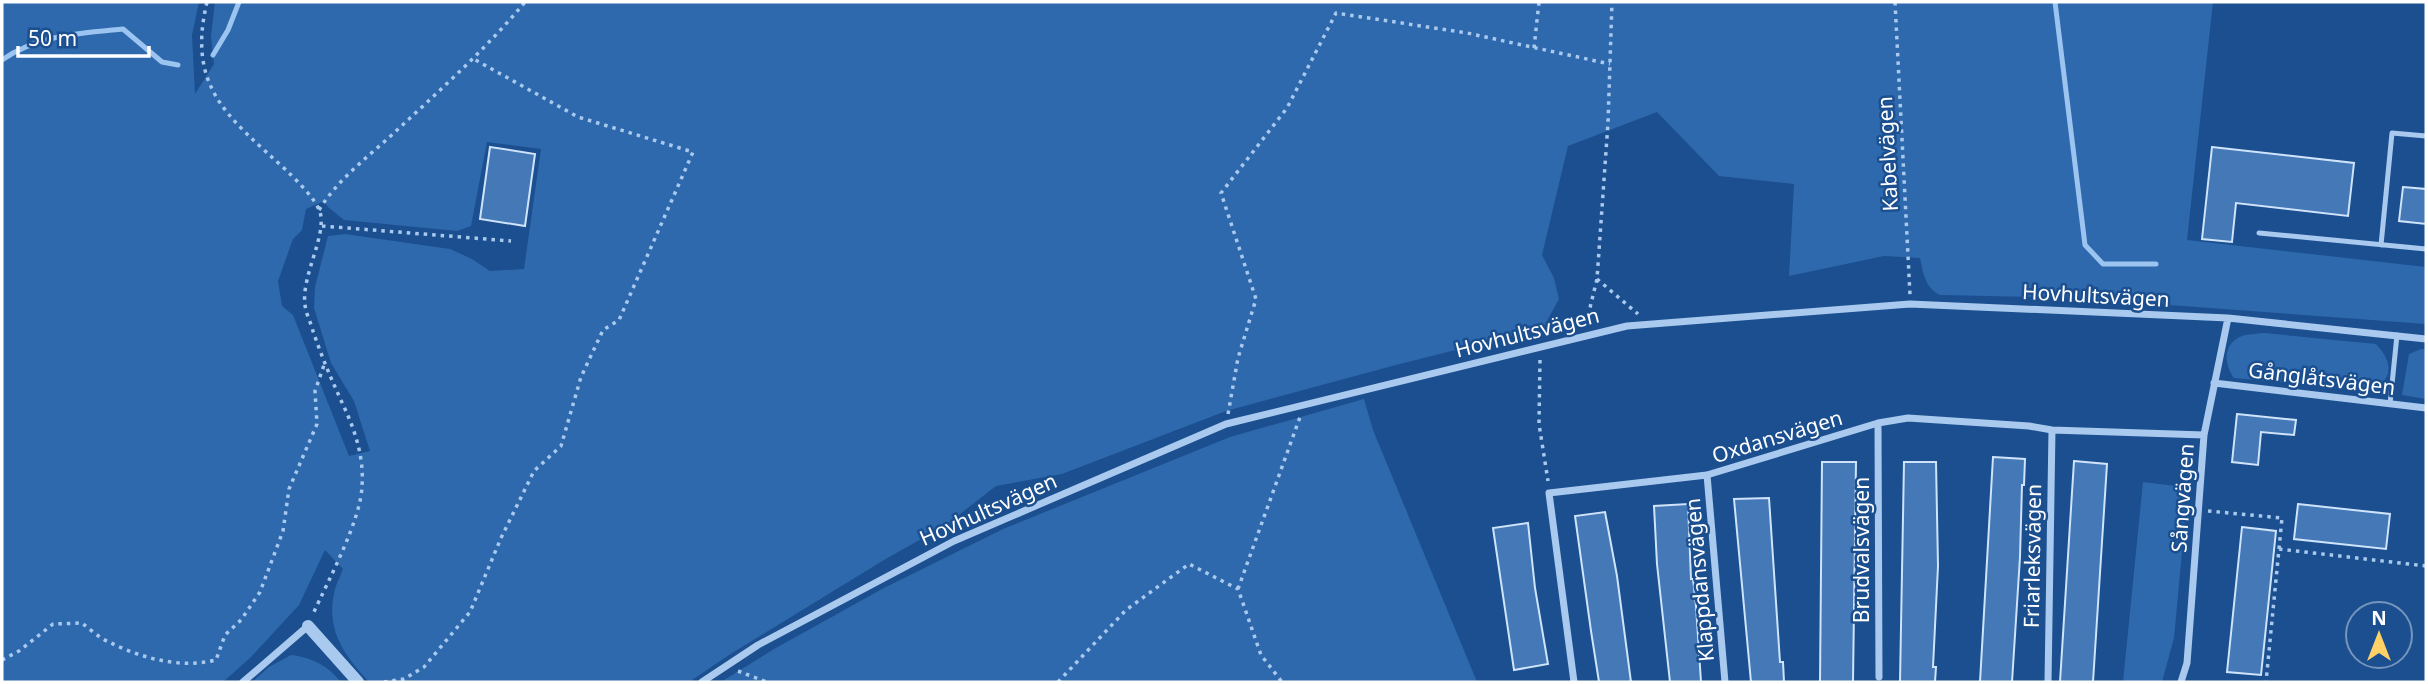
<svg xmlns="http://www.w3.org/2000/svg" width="2428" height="684" font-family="'Noto Sans',sans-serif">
<rect width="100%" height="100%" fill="#1b4f8f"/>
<path fill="#2e69ad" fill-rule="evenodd" d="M2,2h197l-7,33 3,59 19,-30 -3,-28 4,-34h1998l-26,238 239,27v57l-351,-26 -135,-3c-15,-7 -17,-23 -20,-37l-36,-2 -95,20 5,-92 -75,-8 -62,-64 -89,34 -26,109 12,23 5,21 -16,29 -147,37 -170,46 -164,63 -66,12 -50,39 -62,35 -155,95 -40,27h-320c-23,-25 -43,-50 -35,-88 1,-8 6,-17 9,-25l-18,-19 -26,55 -49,53 -27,24h-221zM487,142l54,7 -17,120 -34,2 -18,-12 -22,-10 -105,-15 -17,2 -13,51 -1,21 17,55 23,38 16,50 -21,5 -56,-141 -11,-9 -4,-25 15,-42 9,-9 4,-21 18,-8 4,6 16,13 113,11 14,-5z
M2264,333l112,11c17,18 18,35 -5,47l-137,-13c-10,-14 -12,-34 8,-42 6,-2 15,-2 22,-3z
M2421,349h5v50l-24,-4 7,-41z
M1364,399l9,31 104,252h-756l53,-33 108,-60 121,-60 227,-92z
M2143,482l33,4 11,13 -13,139 -12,44h-39z
M291,655c22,3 36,10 50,27h-89l17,-15z"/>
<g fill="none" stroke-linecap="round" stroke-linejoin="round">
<path stroke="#9cc4f0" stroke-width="5" d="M2055,2l30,243 18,19h53
M213,55l15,-25 11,-28
M2,60c35,-25 79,-27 121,-31l39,33 16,3"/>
</g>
<path fill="#4478b7" stroke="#cfe3fa" stroke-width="2" d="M490,147l45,7 -10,72 -45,-7z
M2212,147l142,16 -6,53 -112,-13 -4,39 -30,-3z
M2403,187l23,2v35l-27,-3z
M2237,414l59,6 -2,15 -33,-3 -3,33 -26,-3z
M1993,457l32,2 -1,26h-2l-2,72 -8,125h-32z
M2074,461l33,3 -14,218h-33z
M1822,462h34l-3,220h-33z
M1904,462h32l2,104 -5,101h3l-1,15h-35z
M1769,498l11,164h3l1,20h-33l-17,-183z
M1688,504l3,75h2l3,27 5,76h-31l-13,-118 -3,-58z
M2298,504l92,10 -4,35 -92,-10z
M1605,512l12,64 14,106h-32l-8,-51 -16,-115z
M1528,523l7,65 13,76 -34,6 -21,-142z
M2242,527l34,4 -15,144 -34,-3z"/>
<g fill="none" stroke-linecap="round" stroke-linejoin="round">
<path stroke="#a9c9ee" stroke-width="3.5" stroke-dasharray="3.5 5" stroke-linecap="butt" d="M207,2c-21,87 23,116 80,169 11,11 28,27 33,41 7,24 -19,64 -15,93 1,9 6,18 8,26 9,27 20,52 32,78 11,24 19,50 17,77 -1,34 -34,95 -49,128
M1895,2l15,293
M1534,48l5,-46
M319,210c19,-31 49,-53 76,-78 44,-41 91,-83 130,-130
M322,226l189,15
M1597,279l41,35
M1586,324l11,-45 11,-156 4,-121
M1540,360l-1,64 9,57
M1228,414l10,-56 18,-59 -35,-106 66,-85 49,-95 131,20 143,31
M2208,511l74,7 -16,164
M2279,549l147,17
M1238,589l62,-172
M2,660l17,-9 34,-27 29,-1c8,6 17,15 27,19 32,16 71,27 107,18l9,-25 16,-15 19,-28 23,-61 6,-42 28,-65 -2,-33 9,-26
M738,671l29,11
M384,682l20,-3 20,-12 46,-55 31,-74 33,-67 27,-25 20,-69 22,-47 16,-10 74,-168 -115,-35 -106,-59
M1058,682l68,-72 63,-46 49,25 23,66 21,27"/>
<path stroke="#a9c9ee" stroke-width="5" d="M2259,233l167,16
M2381,245l11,-112 34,3
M2390,404l7,-69"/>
<path stroke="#a9c9ee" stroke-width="7" d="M2214,383l212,25
M1878,423l1,254
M1707,475l18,207
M243,682l65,-56
M702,682l56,-37 196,-104 272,-117 401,-98 283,-22 318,14 198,21
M1574,682l-25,-189 158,-18 171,-52 30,-5 121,8 23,4 152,5
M2048,682l4,-252
M2181,682l6,-19 17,-228 24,-117"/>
<path stroke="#a9c9ee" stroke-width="12" d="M308,626l50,56"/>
</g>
<g text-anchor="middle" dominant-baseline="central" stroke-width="5" stroke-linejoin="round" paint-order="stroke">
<g font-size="21" fill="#fff" stroke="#1b4f8f">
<text transform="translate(1887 154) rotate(-93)">Kabelvägen</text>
<text transform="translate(2096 295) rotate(3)">Hovhultsvägen</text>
<text transform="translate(1527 332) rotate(-14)">Hovhultsvägen</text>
<text transform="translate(2322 378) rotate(7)">Gånglåtsvägen</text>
<text transform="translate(1777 436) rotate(-17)">Oxdansvägen</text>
<text transform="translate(2182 498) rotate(-86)">Sångvägen</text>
<text transform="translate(988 509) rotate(-24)">Hovhultsvägen</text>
<text transform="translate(1861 550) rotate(-90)">Brudvalsvägen</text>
<text transform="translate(2032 556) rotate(-89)">Friarleksvägen</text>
<text transform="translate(1699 580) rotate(-95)">Klappdansvägen</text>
</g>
</g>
<rect width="2428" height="684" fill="none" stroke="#ffffff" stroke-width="7"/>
<g transform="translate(2379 635)"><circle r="33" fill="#1b4f8f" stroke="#7695bc" stroke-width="2"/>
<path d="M0-5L12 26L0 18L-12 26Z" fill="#ffd166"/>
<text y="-10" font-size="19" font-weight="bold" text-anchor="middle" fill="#ffffff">N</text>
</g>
<path d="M18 46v10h131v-10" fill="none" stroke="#ffffff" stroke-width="3.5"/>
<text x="28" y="46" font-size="21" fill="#ffffff" stroke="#1b4f8f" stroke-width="5" paint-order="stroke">50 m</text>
</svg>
